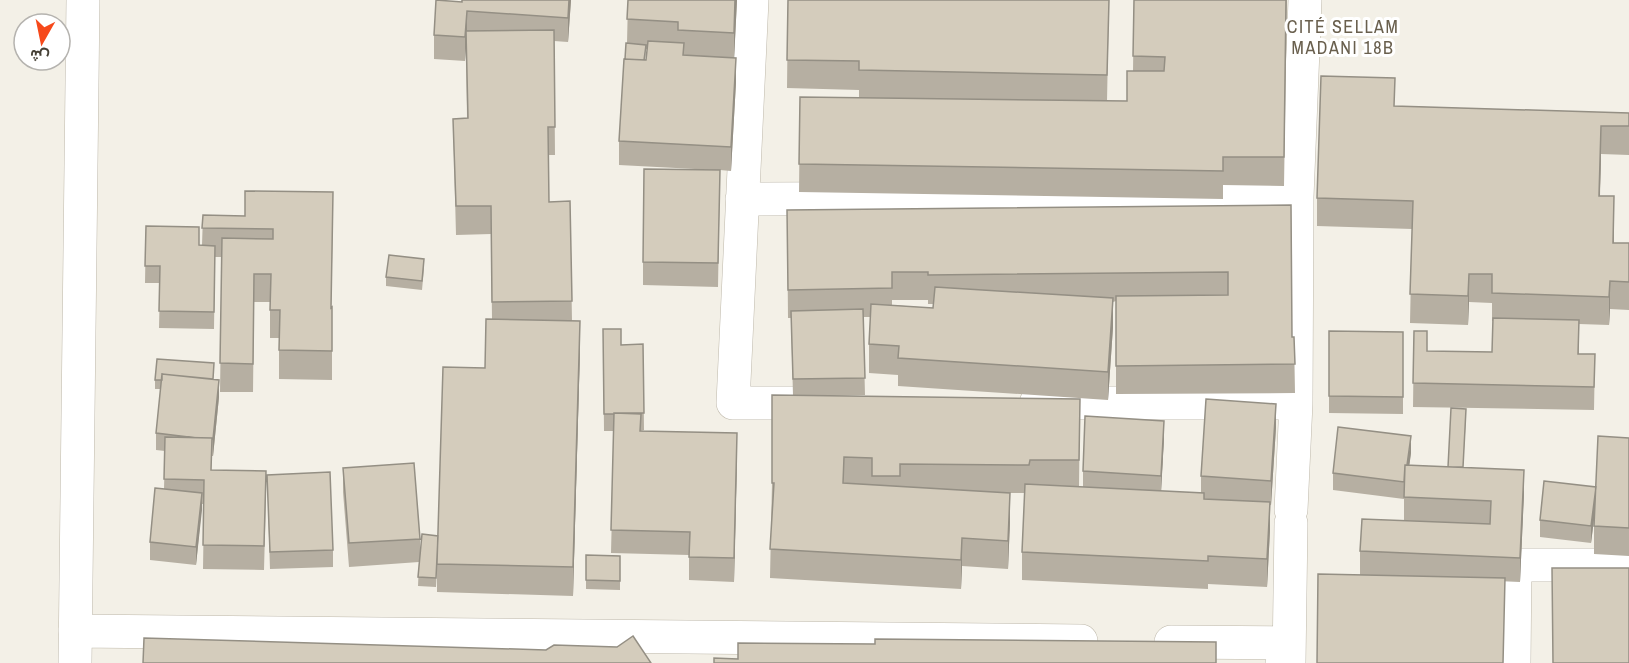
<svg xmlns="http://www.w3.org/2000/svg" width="1629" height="663" font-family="'Archivo Narrow',Vazirmatn,sans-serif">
<rect width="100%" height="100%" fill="#f3f0e7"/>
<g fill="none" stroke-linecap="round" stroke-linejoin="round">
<defs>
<path id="minor" d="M752,0l-19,403h84
M742,199l555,-2
M1036,403h260
M1291,510l5,-107 1,-206 8,-197
M75,631l1006,10
M1171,642l118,1 -7,20
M75,663l8,-663
M1289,663l2,-140
M1514,663l1,-98h114"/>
</defs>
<use href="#minor" stroke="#beb8aa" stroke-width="34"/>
<use href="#minor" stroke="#fff" stroke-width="33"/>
</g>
<path fill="#b6afa2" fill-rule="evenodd" d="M571,0l-3,42 -14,-1 1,114h-7l1,47 21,-1 2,120 8,29 -7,246 -136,-4v-24l-1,19 -18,-1 1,-24 -70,5 -6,-75v-24l77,71v13l18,-16 47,-168 7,-49 -1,-85 -35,1 -3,-116 14,-1 -1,-75 -1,18 -31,-2v-24l28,-33z
M628,0h109l-3,58 2,24 -5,89 -11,-1 -2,117 -75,-2v-23l71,-92 -95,-5v-24l6,-82 2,-16zM646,49h1l-1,11h-1z
M788,0h321l-2,101h20l6,-30 1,-71h153l-3,186 -61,-1v14l-424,-7 1,-95h59v-7l-72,-2z
M1395,106l234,7v42l-28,-1 -1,42 14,28v19h15v67l-19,-1 -1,16 -30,-1v30h16l-1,56 -181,-3 1,-76 13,20 65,1 1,-31h-1v-18l-23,-1 -1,23 -58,-2 2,-94 -95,-3v-28z
M1291,205l1,132h2l1,56 -179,1v-93l-3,1v25l-5,73 -210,-14v-11l-29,-2v-29l2,-27h-8l2,78 -43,1 258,3 -1,88h4v-16l81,-33 -3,53 40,2v-17l75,-49 -5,78h-1v25l-3,57 -59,-3v5l-186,-9v-28l3,-59h-15v28l-2,48 -46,-3 -1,23 -191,-11 2,-95 21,-87 -2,-78h-3l-1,-108zM892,300h36v4h6l-1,4 -41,-3z
M203,215l130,5 -2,88 1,-1v73l-53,-1v-41h-9v-36h-16l-1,90h-33l2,-135h-7l-1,72 -55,-1 1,-45h-15l1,-57 53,19h3z
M424,268l-2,22 -36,-4v-9z
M603,329l18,16 22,-1 1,86h-3l96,27 -3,125 -45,-2v-25l-78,-2 3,-122h-10z
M1329,331l74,1v82l-74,-1z
M155,380h58l6,17 -6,59h-1l-1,14 55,25 -2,75 -61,-1 1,-65h-2l-6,61 -46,-5v-18l14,-53 1,-38 -9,-1v-17l5,-44h-6z
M1466,418l-3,49 61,26 -4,89 -160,-7v-24l44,-31v-21l-71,-9v-17l78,-20 -2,12 39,2z
M1629,438v118l-35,-2v-35l-3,24 -51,-6v-17l56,-33z
M267,475l66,75v17l-63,2z
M586,555l34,1v34l-34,-1z"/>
<path fill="#948f84" d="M569,0h2l-3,42v-24z
M735,0h2l-3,61v-28z
M467,11v24l-2,26v-24z
M736,58v24l-5,89v-24z
M1601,126v28l-2,70v-28z
M1614,196v28l-1,47v-28z
M1469,274v28l-1,23v-29z
M1610,281v28l-1,16v-28z
M1113,298v29l-5,73v-28z
M580,321v29l-7,246v-29z
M219,380v17l-6,59v-17z
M1276,404v23l-5,78v-24z
M1164,421v17l-3,55v-17z
M737,433v24l-3,125v-24z
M1411,436v17l-6,46v-17z
M1524,470v23l-4,89v-24z
M1596,487v17l-5,39v-17z
M202,493v17l-6,55v-18z
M1010,493v28l-2,48v-28z
M1270,502v28l-3,57v-28z
M962,538v28l-1,23v-29z"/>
<path fill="#d4ccbc" stroke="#948f84" stroke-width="1.5" d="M436,0l26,2v-2h107l-1,18 -101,-7 -2,26 -31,-2z
M628,0h107l-1,33 -56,-3v-8l-51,-3z
M788,0h321l-2,75 -248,-5v-9l-72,-1z
M1134,0h152l-2,157h-61v14l-424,-7 1,-67 327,4v-30h37l1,-14 -32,-1z
M554,30l1,97h-7l1,75 21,-1 2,100 -80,1 -1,-96h-35l-3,-87 15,-1 -2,-87z
M648,41l36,2 -1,12 53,3 -5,89 -112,-6 5,-82 22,1z
M626,43l20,2 -2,15 -19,-1z
M1321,76l74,2 -1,28 235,7v13h-28l-2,70h15l-1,47h16v39l-19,-1 -1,16 -117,-4v-19h-23l-1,22 -58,-2 3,-93 -96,-3z
M644,169l76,1 -2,93 -75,-1z
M245,191l88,1 -2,116 1,-1v44l-53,-1 1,-40h-10l1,-36h-17l-1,90 -33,-1 2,-125 51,1v-10l-71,-1 1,-13 42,1z
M1291,205l1,132h2l1,27 -179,2v-70l112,-1v-23l-300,3v-3h-36v16l-104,2 -1,-80z
M146,226l53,1v18l16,1 -1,66 -55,-1 1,-45h-15z
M389,255l35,4 -2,22 -36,-4z
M935,287l178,11 -5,74 -210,-14 1,-12 -30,-2 2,-40 62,4z
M863,309l2,69 -72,1 -2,-68z
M1493,318l86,2 -1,34h17l-1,33 -181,-4 1,-52h13v20l65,1z
M486,319l94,2 -7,246 -136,-3 6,-197 42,1z
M603,329h18v16l22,-1 1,69h-30v1h-10z
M1329,331l74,1v65l-74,-1z
M157,359l57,4 -1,16 -51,-5v6h-7z
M162,374l57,6 -6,59h-1v-1h-15l-41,-5z
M772,395l308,4 -1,61h-49l-1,5 -129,-1v12h-28v-18l-28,-1 -1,26 167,10 -2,48 -46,-3 -1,22 -191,-11 4,-66h-2z
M1206,399l70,5 -5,77 -70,-5z
M1451,408l15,1 -3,58h-15z
M614,413l27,1 -1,17 97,2 -3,125 -45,-1 1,-25 -79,-2z
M1085,416l79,5 -3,55 -78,-5z
M1338,427l73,9 -4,29h-2l-1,17 -71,-9z
M1598,436l31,2v90l-35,-2z
M165,437l47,1 -1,32 55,1 -2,75 -61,-1 1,-65 -40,-1z
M414,463l6,76 -71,4 -6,-75z
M1405,465l119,5 -4,88 -160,-7 2,-32 128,5 1,-23 -87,-4z
M330,472l3,78 -63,2 -3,-77z
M1544,481l52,6 -5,39 -51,-6z
M1025,484l179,9v6l66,3 -3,57 -59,-3v5l-186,-9z
M155,488l47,5 -6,54 -46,-5z
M422,534l16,2 -2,42 -18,-1z
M586,555l34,1v25l-34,-1z
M1552,568h77v95h-76z
M1318,574l187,4 -2,85h-186z
M633,636l18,27h-508l1,-25 402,12 8,-5 63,2z
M875,639l341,3v21h-502v-5l24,1v-16l137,1z"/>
<g text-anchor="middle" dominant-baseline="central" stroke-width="6" stroke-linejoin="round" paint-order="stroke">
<g font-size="18" letter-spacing="1.5" fill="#695f4d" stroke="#fff">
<text x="1343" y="26">CITÉ SELLAM<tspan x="1343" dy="21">MADANI 18B</tspan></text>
</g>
</g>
<g transform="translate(42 42) rotate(189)"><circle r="28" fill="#ffffff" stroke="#b5b3af" stroke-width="1.5"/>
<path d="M0-4.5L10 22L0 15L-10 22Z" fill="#f6491b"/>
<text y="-9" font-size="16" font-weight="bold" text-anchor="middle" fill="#464136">ش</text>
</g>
</svg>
